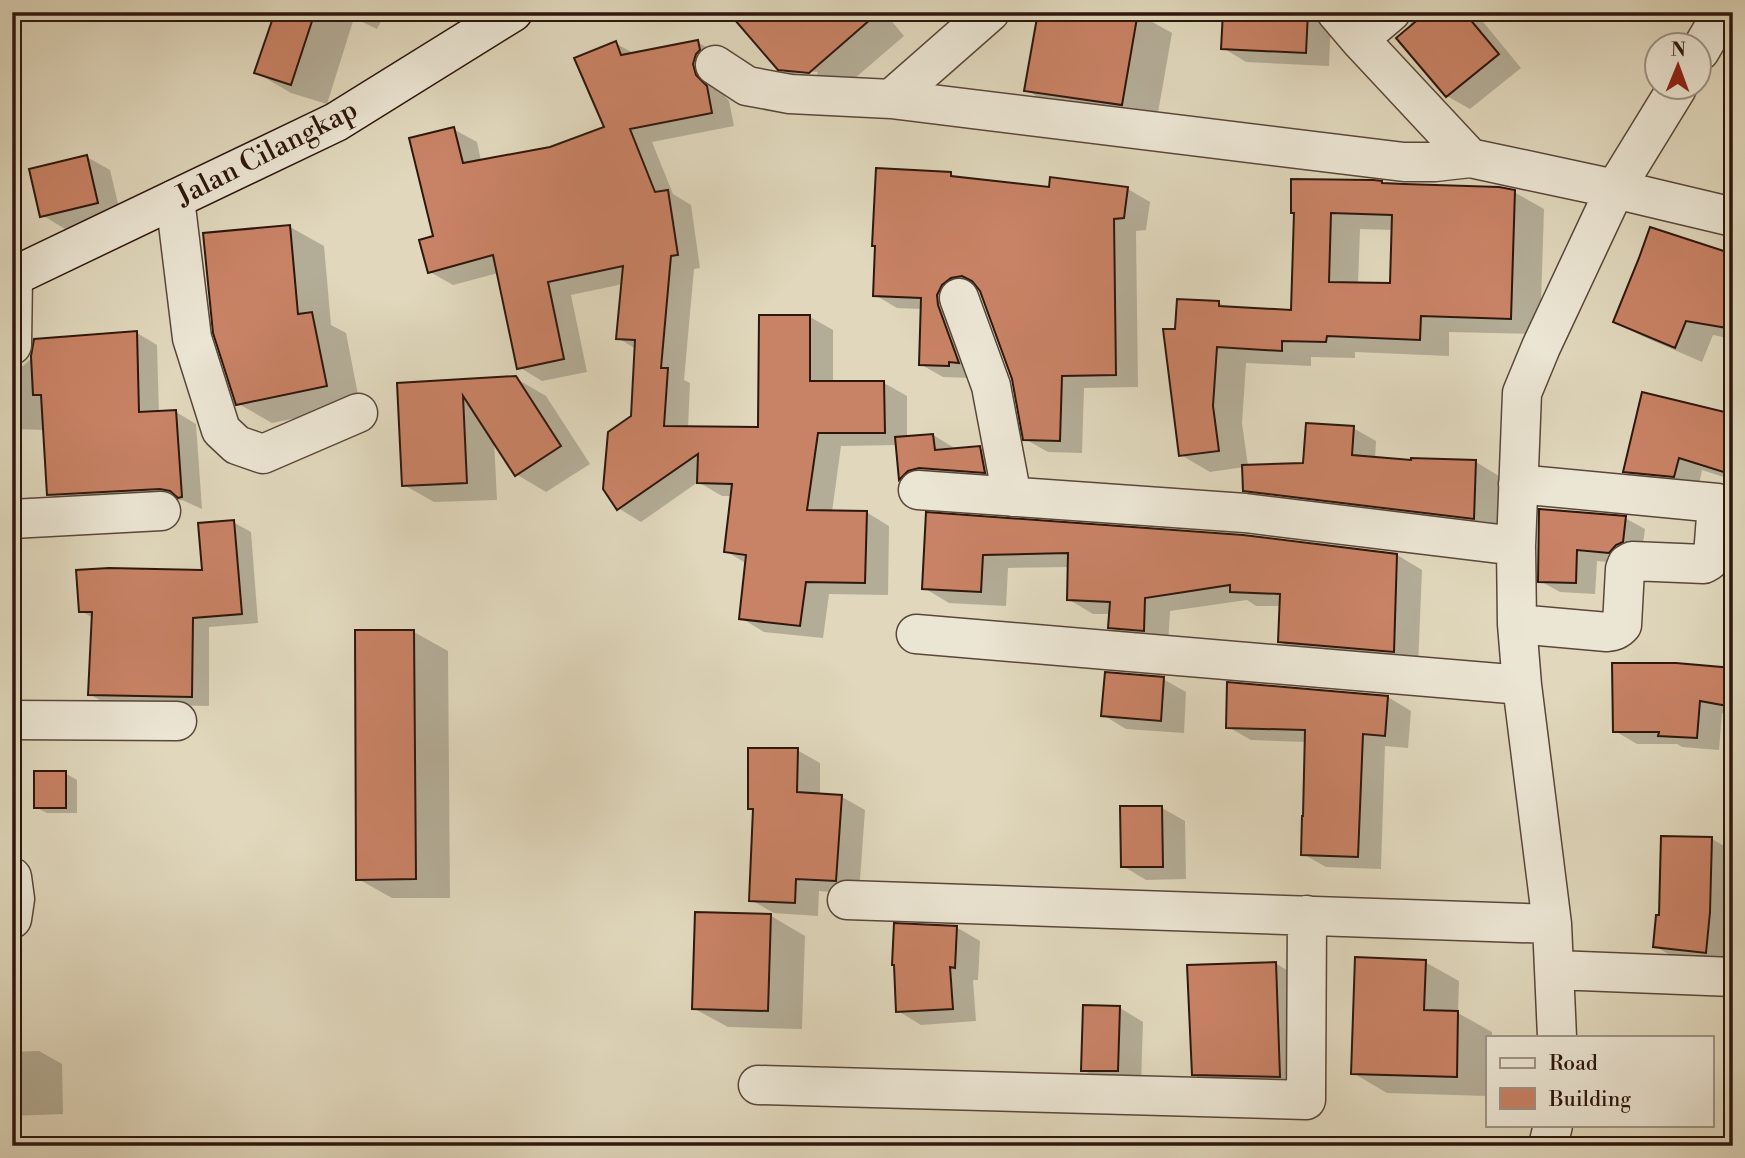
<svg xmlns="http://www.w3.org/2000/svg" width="1745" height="1158" font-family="'Libre Bodoni',serif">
<rect width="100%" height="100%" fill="#e0d7bc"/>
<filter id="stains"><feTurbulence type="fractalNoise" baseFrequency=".00286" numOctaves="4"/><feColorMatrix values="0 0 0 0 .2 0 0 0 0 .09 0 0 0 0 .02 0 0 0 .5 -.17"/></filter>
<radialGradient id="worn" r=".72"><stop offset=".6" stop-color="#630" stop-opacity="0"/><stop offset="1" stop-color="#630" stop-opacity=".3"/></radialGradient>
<path fill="#0003" fill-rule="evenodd" d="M277,12h109l-9,17 -23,-11 -27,86 -36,-11 -34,-20z
M754,12h130l20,24 -63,54 -30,-3 -32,-19zM794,70l24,2 -1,4 -23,-3z
M1130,12l8,2 34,19 -16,91 -96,-14 -34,-20z
M1224,12h101l6,4 -2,50 -83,-4 -23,-14z
M1414,12h61l46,56 -51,41 -23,-13 -40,-67 6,-10z
M697,42l24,13 -2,35 10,11 5,25 -82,16 21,52 18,11 9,63 -6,1 -10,111 6,3 -2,45 72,1 50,-112 23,13v53h51l23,13v42l26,-3 23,14 24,-1 23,14 5,23 -85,7 -22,-13 -4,-34 -56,1 -9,66h34l23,14 -1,69 -59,-1 -6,44 -59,-6 -23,-14 6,-54 -21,-13 6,-55h-10l-24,-14 -57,40 -23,-14 14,-91 4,-68 -18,-11 5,-54 -52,11 16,77 -45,9 -23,-14 -21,-94 -45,12 -23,-13 23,-143 24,13 4,19 69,-12 56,-21 9,-85 20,11z
M87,157l23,13 11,46 -56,13 -23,-14z
M951,174l9,5 90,10h78l22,13 -4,28 -10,1 2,156 -54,1 -2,65 -34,-1 -23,-13 -12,-61 -32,-89h-5l-5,89 -28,-1 -23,-13 2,-55 -25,-1 -22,-13z
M1382,183l132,9 30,17 -4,125 -91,-2v24l-94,-4v6l-44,-1v9l-65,-3 -4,60 6,43 56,-1 49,-37 23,13 -1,18 101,3 23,14 -2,55 -229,-28 -23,-13 -1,-23 -34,5 -29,-17 -4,-124 42,-28 9,5 65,4 3,-98zM1360,229l34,1 -2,55 -34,-1z
M290,227l34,19 7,79 15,8 14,72 -88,18 -35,-20z
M1733,255v84l-20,-4 -11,27 -60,-26 -27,-15z
M137,333l20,12 2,68 17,-1 20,12 6,85 -20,-9 -113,6 -21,-12 -3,-64 -33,-1v-64l1,3 10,-2 9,-8z
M515,378l31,18 44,68 -44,28 -30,-18 -22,-34 3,60 -63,2 -30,-17 -5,-101z
M1733,416v64l-31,-10 -4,19 -50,-4 -23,-14z
M1541,511l84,7 20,11 -3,23 -13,12 -32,-3 -2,33 -35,-2 -20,-11z
M928,514l469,41 25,15 -4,96 -114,-10 -25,-15 2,-35h-25l-9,-6 -77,11 -2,34 -33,-3 -25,-15 1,-13h-18l-25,-15 1,-32 -61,1 -2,38 -57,-3 -25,-15z
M233,522l18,10 7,91 -49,4v79l-102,-2 -18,-10 4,-76 -12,-7 123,-40z
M414,632l34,19 2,247h-58l-34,-19z
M1733,669v46l-11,-2 -3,37 -37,-3 -5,-3h-40l-22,-13z
M1163,679l23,13 -2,41 -58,-4 -23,-14z
M1388,697l23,14 -3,37 -23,-2 -4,123 -55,-2 -23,-13 3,-112 -55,-2 -23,-13z
M797,750l23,13v32l22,2 23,13 -6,84 -40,-3 -1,25 -44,-3 -23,-13 4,-90 -5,-2z
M65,773l12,7v33h-30l-12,-6z
M1162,808l23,13 1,58 -40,1 -23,-14z
M1712,839l21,12v79l-4,35 -51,-5 -23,-14 6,-29z
M12,898l2,43 9,10h-11z
M771,916l34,20 -3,93 -74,-2 -35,-19z
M956,927l24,14 -2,39h-5l3,41 -55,4 -23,-14z
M1425,962l34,19 -1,32 34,19v5h-4v59l-101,-3 -34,-20z
M1275,963l34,20 4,113 -85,-2 -35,-20z
M1120,1008l23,14 -2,62 -35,-1 -23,-13z
M39,1051l23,13 1,50 -51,2v-64z"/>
<path fill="#c88265" stroke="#2e170d" stroke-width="2" fill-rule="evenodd" d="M275,12h40l-24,73 -37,-12z
M728,12h151l-70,61 -31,-3z
M1038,12h100l-16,93 -98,-14z
M1223,12h85l-2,41 -85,-4z
M1427,12h37l35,42 -53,43 -50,-59z
M698,40l2,10 -4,4 -3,10 3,11 11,11 5,27 -82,16 25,63 13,-2 10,65 -7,1 -10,112h7l-4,58 94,1 1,-112h51v66h74l1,52h-67l-11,77 60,1 -2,72 -59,-1 -6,44 -61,-7 7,-64 -22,-3 8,-68 -35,-1 1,-29 -81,56 -14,-21 5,-57 23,-16 4,-76 -19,-1 7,-73 -75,16 16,77 -47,10 -24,-114 -65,18 -9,-33 14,-4 -24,-98 45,-11 9,36 87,-16 54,-20 -30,-69 42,-17 5,14z
M87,155l11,48 -58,14 -11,-48z
M876,168l75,4v4l98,11 1,-10 78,10 -4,31 -10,1 2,156 -54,1 -2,65 -37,-1 -11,-61 -32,-88 -8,-10 -10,-5 -11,2 -9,7 -5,10 1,10 21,58 -10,-1v4l-30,-1 2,-67 -48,-2 2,-50h-3z
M1291,179l82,1 9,1v2l22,1 95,3 16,3 -4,129 -90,-3 -1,24 -93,-4 -1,6 -44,-1v10l-65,-4 -4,59 6,45 -40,5 -16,-127h12l2,-30 42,2v5l72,4 3,-97h-3zM1331,213l61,2 -2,68 -61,-1z
M290,225l8,89 14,-2 15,74 -91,19 -23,-72 -10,-100z
M1650,227l83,27v75l-47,-8 -11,27 -62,-26 26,-64z
M137,331l2,81 37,-2 6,87 -4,1 -8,-7 -10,-2 -113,6 -6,-100h-8l-2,-39 3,-17z
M516,376l45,70 -46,30 -52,-80 4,87 -65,3 -5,-103z
M1642,392l91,22v61l-54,-17 -5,19 -51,-5z
M1306,423l48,3 -2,29 59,5v-2l65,2 -2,59 -231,-28 -1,-26 61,-2z
M933,434l2,16 45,-4 5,27 -66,-5 -11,3 -9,9 -4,-43z
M1539,509l87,7 -3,26 -7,3 -7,8 -32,-3 -1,33 -38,-1z
M926,512l317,23 154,19 -3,98 -116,-10 2,-48 -50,-2v-7l-85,13 -1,33 -36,-3 2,-26 -43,-2 1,-47 -85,2 -2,37 -59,-3z
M234,520l8,94 -49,4 -1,79 -104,-2 4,-83h-13l-3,-42 33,-2 93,2 -4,-47z
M355,630h59l2,249 -60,1z
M1612,663h64l57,5v39l-33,-6 -3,37 -39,-2 1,-4h-46z
M1105,672l59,5 -3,44 -60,-5z
M1227,682l161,14 -3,40 -22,-2 -5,123 -57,-2 1,-39h1l2,-86 -79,-2z
M748,748h50l-1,44 45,3 -6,86 -40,-2 -1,24 -46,-2 4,-92h-5z
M34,771h32v37h-32z
M1120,806h42l1,61h-42z
M1661,836l51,1 -2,75 -4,41 -53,-6 3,-32h3z
M695,912l76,2 -3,97 -76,-2z
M894,923l63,3 -2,42 -5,-1 3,42 -57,3 -2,-47h-2z
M1355,957l71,3 -2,50 34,1 -1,66 -106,-3z
M1276,962l4,115 -88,-2 -5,-110z
M1083,1005l37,1 -2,65h-37z"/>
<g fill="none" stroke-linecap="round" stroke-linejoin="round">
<defs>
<path id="street" d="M1336,12l23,27 111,119 145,31 -74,158 -19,46 -6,153 1,78 5,61 30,239 5,113
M1359,39l32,-27
M1700,51l14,-24 6,-15
M715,65l32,21 43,8 101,5 513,63h31l35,-4
M1677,88l-62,101 118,28
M891,99l99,-87
M175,199l17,139 29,92 16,15 26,9 95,-41
M959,298l32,88 21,111
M12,345l1,-69
M1518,484l199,19 16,5
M918,490l327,23 271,33
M12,519l149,-8
M1517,624l90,8c7,-1 11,-2 15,-7l3,-56 2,-5 5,-3 72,3 5,-3 4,-5 4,-53
M916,634l606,51
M12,720l165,1
M12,877l3,22 -3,20
M847,900l705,24
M1555,970l178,7
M758,1085l548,15 1,-185
M1548,1146l5,-21"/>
<path id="secondary" d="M12,277l324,-155 177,-110"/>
</defs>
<use href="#street" stroke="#5a4739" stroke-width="41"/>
<use href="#secondary" stroke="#2e170d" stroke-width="41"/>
<use href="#street" stroke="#ebe5d3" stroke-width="38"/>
<use href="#secondary" stroke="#ebe5d3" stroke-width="38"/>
</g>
<g text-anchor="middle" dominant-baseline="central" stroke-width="5" stroke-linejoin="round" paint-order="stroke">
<g font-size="28" fill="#2e170d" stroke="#ebe5d3">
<text transform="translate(267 153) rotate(-27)">Jalan Cilangkap</text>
</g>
</g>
<rect width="1745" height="1158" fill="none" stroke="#e0d7bc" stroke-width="42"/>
<rect x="14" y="14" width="1717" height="1130" fill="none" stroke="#2e170d" stroke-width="3.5"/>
<rect x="21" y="21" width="1703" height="1116" fill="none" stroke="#2e170d" stroke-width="2"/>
<rect x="1486" y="1036" width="228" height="91" fill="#ebe5d3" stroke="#9f9384" stroke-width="2"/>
<rect x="1500" y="1058" width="35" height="10" fill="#ebe5d3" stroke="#9f9384" stroke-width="2"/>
<text x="1549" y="1070" font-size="21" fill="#2e170d">Road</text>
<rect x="1500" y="1088" width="35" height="21" fill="#c88265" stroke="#9f9384" stroke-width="2"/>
<text x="1549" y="1106" font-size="21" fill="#2e170d">Building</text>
<g transform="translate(1678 66) rotate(1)"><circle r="33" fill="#ebe5d3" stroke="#9f9384" stroke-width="2"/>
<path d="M0-5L12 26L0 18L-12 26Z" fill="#8f2418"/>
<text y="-10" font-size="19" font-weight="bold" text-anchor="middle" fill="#2e170d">N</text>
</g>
<rect width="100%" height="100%" filter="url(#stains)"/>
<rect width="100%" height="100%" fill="url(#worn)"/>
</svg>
